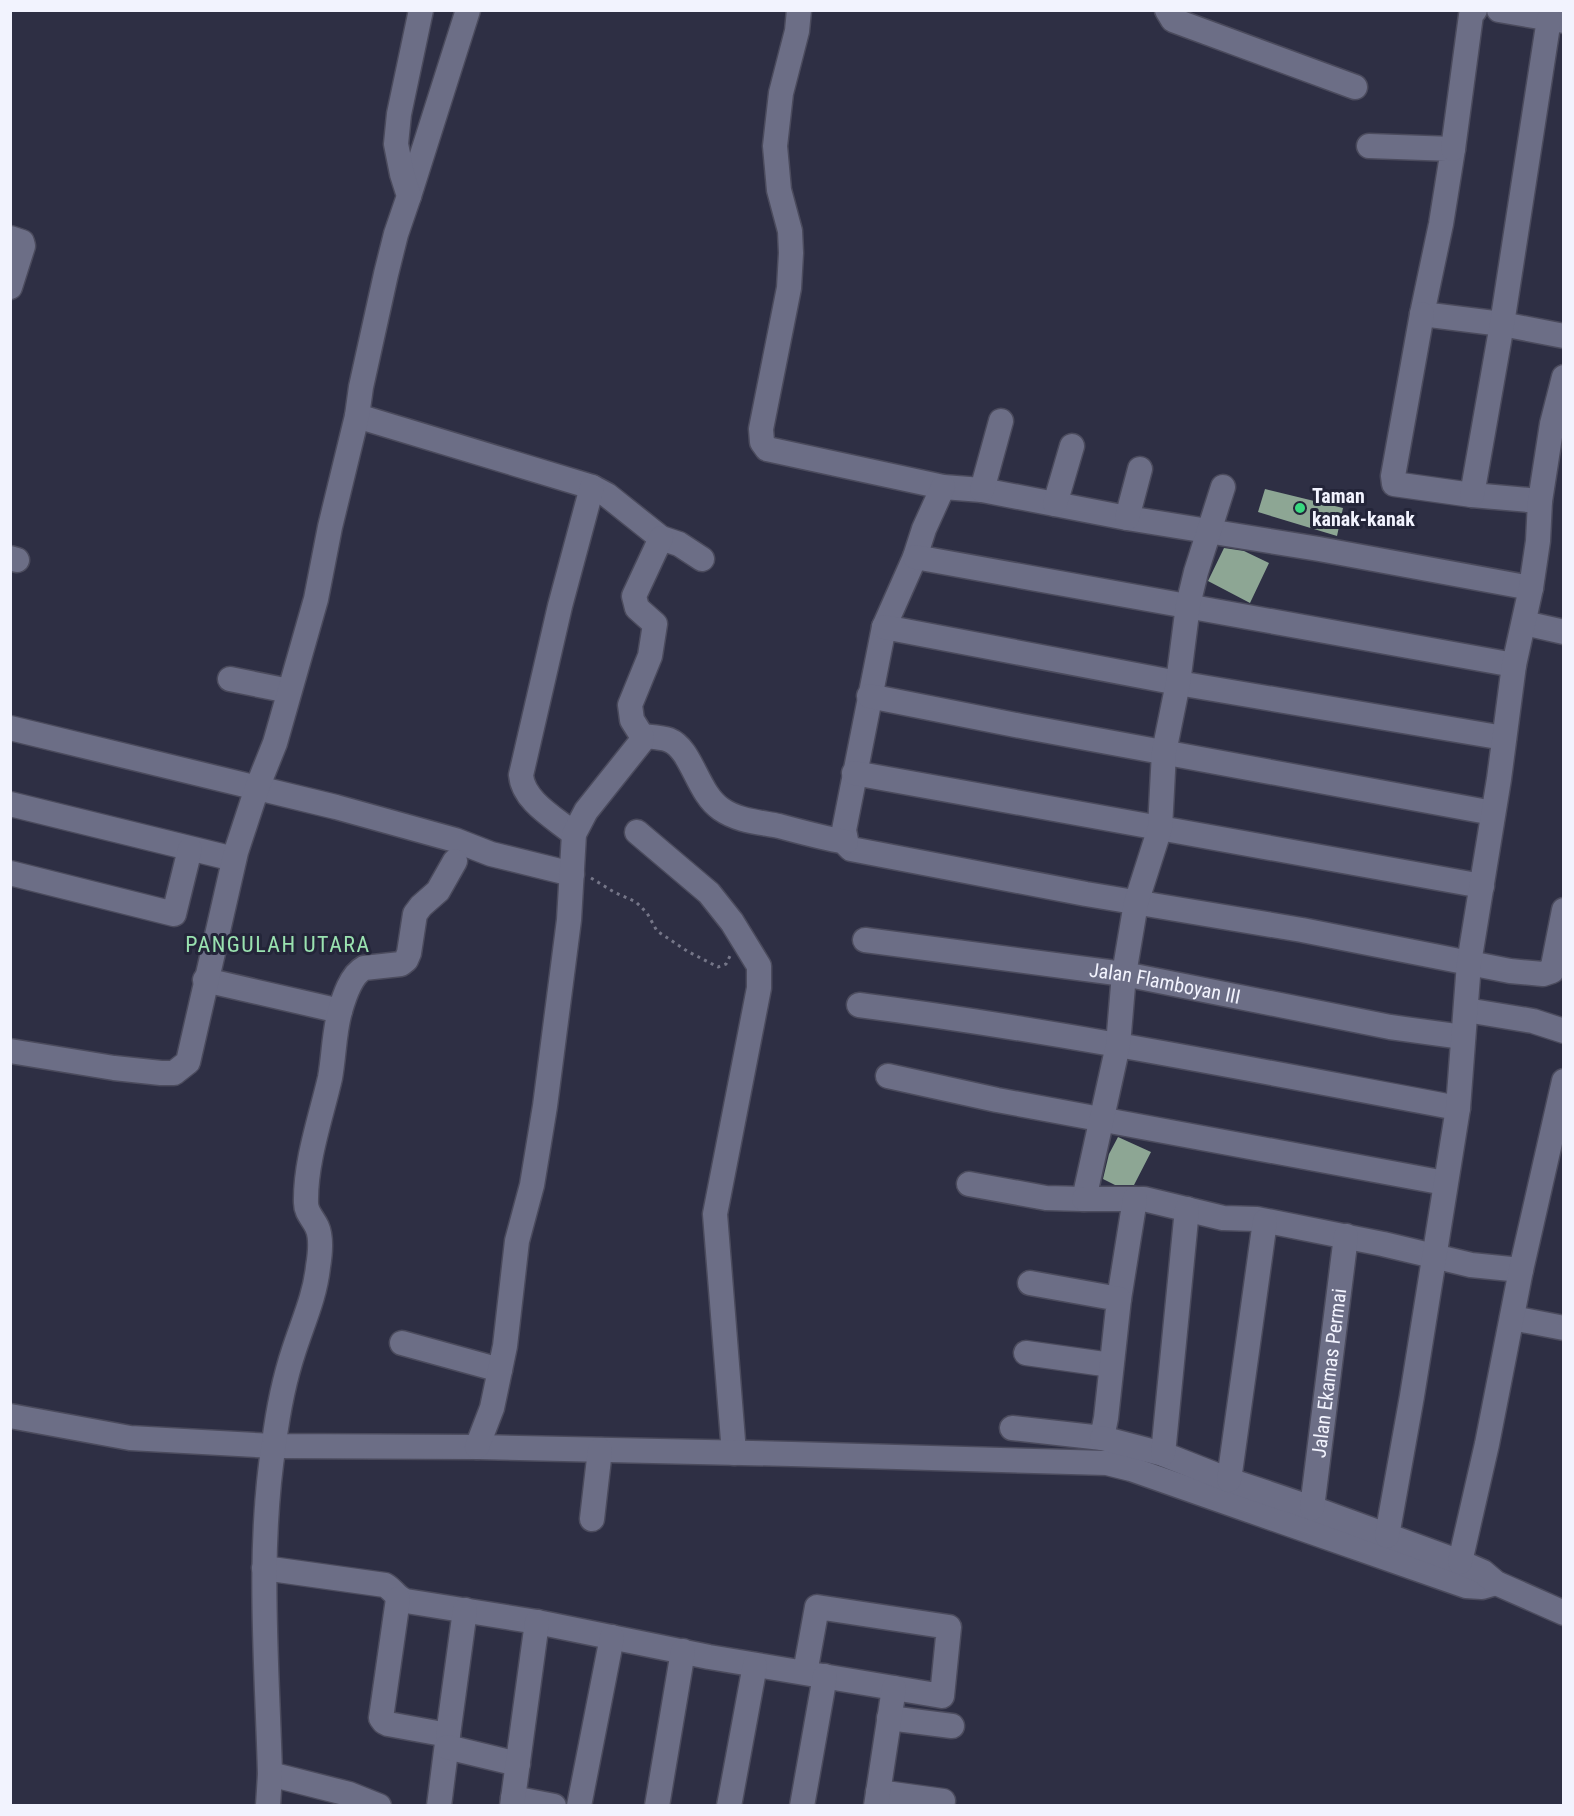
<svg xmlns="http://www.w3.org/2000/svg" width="1574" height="1816" font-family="'Roboto Condensed',sans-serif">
<rect width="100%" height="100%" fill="#2e2f44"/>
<path fill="#8da694" d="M1265,489l78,19 -6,28 -79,-24z
M1224,548l20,3 25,12 -19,40 -42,-22z
M1118,1137l33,15 -17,33h-19l-12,-6 6,-25z"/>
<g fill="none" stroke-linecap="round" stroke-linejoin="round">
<defs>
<g id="minor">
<path d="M799,10l-2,21 -16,62 -6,53 4,44 11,41 1,22 -2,35 -28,141 1,13 5,7 176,38 39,3 145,28 192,31 212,39"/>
<path d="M1167,10l6,10 182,67"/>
<path d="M1499,10l65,11"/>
<path d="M1369,146l84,3 -12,75 -19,90 80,10 62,12"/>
<path d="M1453,149l16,-119 2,-15 4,-5"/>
<path d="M409,196l59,-186"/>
<path d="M10,238l12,4 1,4 -13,41"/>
<path d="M1422,314l-29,162 1,8 78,11 68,6"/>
<path d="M357,416l235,71 15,8 54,43 18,6 23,15"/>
<path d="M943,487l-19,42 -9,28 -31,70 -40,203 3,15 4,4 235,45 216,36 208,41 33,3 9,-3 12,-61"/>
<path d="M982,490l19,-69"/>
<path d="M1472,495l30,-171 47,-305"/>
<path d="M1055,504l17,-58"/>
<path d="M1127,518l13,-49"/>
<path d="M915,557l599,108"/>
<path d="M10,558l7,2"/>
<path d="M1524,623l40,9"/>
<path d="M884,627l294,56 326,55"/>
<path d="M230,679l59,12"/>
<path d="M869,696l152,30 472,87"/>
<path d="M10,728l326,79 119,33 36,14 81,20"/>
<path d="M642,736c9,1 19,1 27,4 23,9 28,53 52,69 17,12 38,13 58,17 22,6 44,12 67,16"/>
<path d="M854,773l628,113"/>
<path d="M10,804l224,55"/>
<path d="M637,832l72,61 23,29 27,44v22l-44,226 19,239"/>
<path d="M574,834c-19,-16 -51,-33 -53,-59l39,-169 32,-119"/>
<path d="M10,873l164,41 16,-65"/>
<path id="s1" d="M865,940l259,34 266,53 73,10"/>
<path d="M205,980l135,31"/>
<path d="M859,1005c201,26 400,66 599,103"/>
<path d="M1466,1010l67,11 31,10"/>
<path d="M10,1051l104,17 47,5h13l14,-11 48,-210 21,-64 18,-45 41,-144 14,-72 27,-111 4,-29 25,-113 10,-40 13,-38 -7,-22 -6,-30 3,-30 22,-104"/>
<path d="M888,1076l109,24 448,83"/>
<path d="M969,1184l77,14 38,1 34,-154 6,-71 12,-71 24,-75 4,-76 14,-69 10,-78 8,-33 27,-85"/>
<path d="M1084,1199h60l79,19 34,1 126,25 88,21 50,5"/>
<path d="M1119,1299l16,-100"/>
<path d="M1512,1318l52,10"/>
<path d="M402,1343l98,27"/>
<path d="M1026,1353l85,12"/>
<path d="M10,1416l120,22 143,8 204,1 315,7 315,9 24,6 335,117 16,1 14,-4"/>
<path d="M1012,1428l90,10 4,-20 13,-119 -89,-16"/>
<path d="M1102,1438l61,16 66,26 83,28 148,54 23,10 13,11 68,30"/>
<path d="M477,1447l15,-39 13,-62 12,-105 15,-56 13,-79 24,-186 5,-86 12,-23 55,-69 1,-6 -10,-16 -2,-15 20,-49 5,-32 -18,-16 -3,-12 27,-58"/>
<path d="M1163,1454l24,-245"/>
<path d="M1229,1480l36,-259"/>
<path id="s2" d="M1312,1508l34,-272"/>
<path d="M592,1519l8,-69"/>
<path d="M1387,1536l25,-140 46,-288 11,-145 30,-184 15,-114 17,-77 7,-47 2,-40 12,-77 12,-47"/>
<path d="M1460,1562l27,-118 34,-174 43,-189"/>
<path d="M264,1568l121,17c9,5 11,13 21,16l131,21 172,35 233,39 7,-69 -132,-20 -12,66"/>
<path d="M398,1599l-17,119 3,4 4,2 60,11 -9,71"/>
<path d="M889,1718l63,8"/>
<path d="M448,1735l17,-125"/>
<path d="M447,1747l71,17"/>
<path d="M270,1774l79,20 30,12"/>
<path d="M878,1792l65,9"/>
<path d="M513,1798l41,8"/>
<path d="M268,1806l2,-32c-3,-110 -13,-222 4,-331 4,-32 10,-63 20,-93 9,-28 21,-54 24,-83 2,-12 4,-29 -1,-40 -4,-9 -11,-14 -11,-24 -1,-41 15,-86 24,-125 4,-22 4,-46 10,-67 4,-14 11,-36 24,-43l37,-4 5,-4 3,-7 6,-39 6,-8 17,-15 17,-30"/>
<path d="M512,1806l25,-184"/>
<path d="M579,1806l33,-169"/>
<path d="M657,1806l26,-155"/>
<path d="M729,1806l26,-141"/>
<path d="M802,1806l23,-130"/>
<path d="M876,1806l18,-118"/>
</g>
</defs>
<use href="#minor" stroke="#4b4b5d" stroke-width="27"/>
<path stroke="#757688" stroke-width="3" stroke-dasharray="3 4.5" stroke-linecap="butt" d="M591,878l23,14 22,10 11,11 10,18 30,20 31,16 8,-3 4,-8"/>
<use href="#minor" stroke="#6c6e86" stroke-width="24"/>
</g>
<circle fill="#39d87f" stroke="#242539" stroke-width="2" cx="1300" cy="508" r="6"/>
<g text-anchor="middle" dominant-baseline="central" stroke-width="6" stroke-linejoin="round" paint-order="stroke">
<g font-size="20" font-weight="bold" fill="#f2f3fe" stroke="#242539" text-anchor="start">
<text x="1312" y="496">Taman<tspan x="1312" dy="23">kanak-kanak</tspan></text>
</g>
<g font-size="20" fill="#f2f3fe" stroke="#242539">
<text stroke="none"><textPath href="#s1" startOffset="303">Jalan Flamboyan III</textPath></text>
<text stroke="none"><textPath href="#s2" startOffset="136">Jalan Ekamas Permai</textPath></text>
</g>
<g font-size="22" letter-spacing="1.5" fill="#9ae2b0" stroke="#242539">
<text x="278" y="944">PANGULAH UTARA</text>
</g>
</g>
<rect width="1574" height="1816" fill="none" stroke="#f2f3fe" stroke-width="24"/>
</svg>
